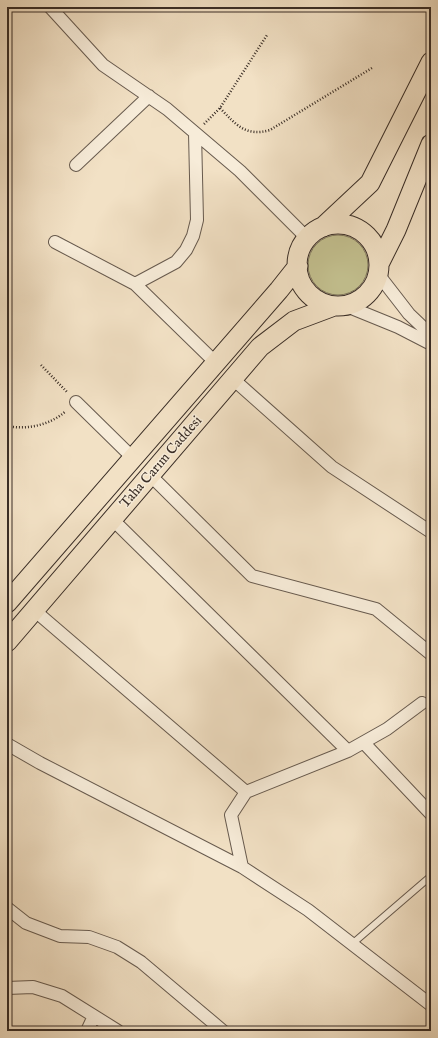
<svg xmlns="http://www.w3.org/2000/svg" width="438" height="1038" font-family="'IM FELL English',serif">
<rect width="100%" height="100%" fill="#f2e1c5"/>
<filter id="stains"><feTurbulence type="fractalNoise" baseFrequency=".005" numOctaves="4"/><feColorMatrix values="0 0 0 0 .2 0 0 0 0 .09 0 0 0 0 .02 0 0 0 .5 -.17"/></filter>
<radialGradient id="worn" r=".72"><stop offset=".6" stop-color="#630" stop-opacity="0"/><stop offset="1" stop-color="#630" stop-opacity=".3"/></radialGradient>
<path fill="#c3c08f" stroke="#7e765a" d="M308 265a30 30 0 1 1 60 0a30 30 0 1 1-60 0Z"/>
<g fill="none" stroke-linecap="round" stroke-linejoin="round">
<defs>
<path id="service" d="M352,944l79,-68"/>
<path id="minor" d="M50,7l53,58 64,44 73,62 67,67
M76,165l73,-69
M55,242l80,42 81,79
M378,274l31,40 22,21
M135,284l41,-22 10,-12 7,-14 4,-16 -2,-87
M344,305l54,22 33,17
M233,379l99,88 99,65
M76,402l57,56
M150,475l102,101 124,33 55,45
M112,519l236,232
M34,610l212,182 102,-41 39,-22 35,-26
M364,743l67,71
M7,744l33,19 202,104 66,43 123,95
M242,867l-11,-52 15,-23
M7,908l19,15 34,13 29,1 28,10 24,15 82,69
M7,988l26,-1 29,9 56,35
M87,1031l7,-15"/>
<path id="primary" d="M297 265a41 41 0 1 1 82 0a41 41 0 1 1-82 0Z
M323,227l47,-44 61,-121
M379,264l17,-34 35,-86
M7,603l272,-313 19,-24
M7,642l253,-295 34,-26 40,-15"/>
</defs>
<use href="#service" stroke="#675a4e" stroke-width="8"/>
<use href="#minor" stroke="#675a4e" stroke-width="14"/>
<use href="#primary" stroke="#392d26" stroke-width="21"/>
<path stroke="#392d26" stroke-width="2.5" stroke-dasharray="1 2" stroke-linecap="butt" d="M220,108c16,17 26,29 50,22l102,-62
M204,124l16,-16 47,-73
M41,365l26,27
M7,426c21,4 43,-1 59,-15"/>
<use href="#service" stroke="#f7ecd9" stroke-width="6"/>
<use href="#minor" stroke="#f7ecd9" stroke-width="12"/>
<use href="#primary" stroke="#f2e1c5" stroke-width="19"/>
</g>
<g text-anchor="middle" dominant-baseline="central" stroke-width="3" stroke-linejoin="round" paint-order="stroke">
<g font-size="14" fill="#392d26" stroke="#f7ecd9">
<text transform="translate(161 462) rotate(-49)">Taha Carım Caddesi</text>
</g>
</g>
<rect width="438" height="1038" fill="none" stroke="#f2e1c5" stroke-width="24"/>
<rect x="8" y="8" width="422" height="1022" fill="none" stroke="#392d26" stroke-width="2"/>
<rect x="12" y="12" width="414" height="1014" fill="none" stroke="#392d26"/>
<rect width="100%" height="100%" filter="url(#stains)"/>
<rect width="100%" height="100%" fill="url(#worn)"/>
</svg>
